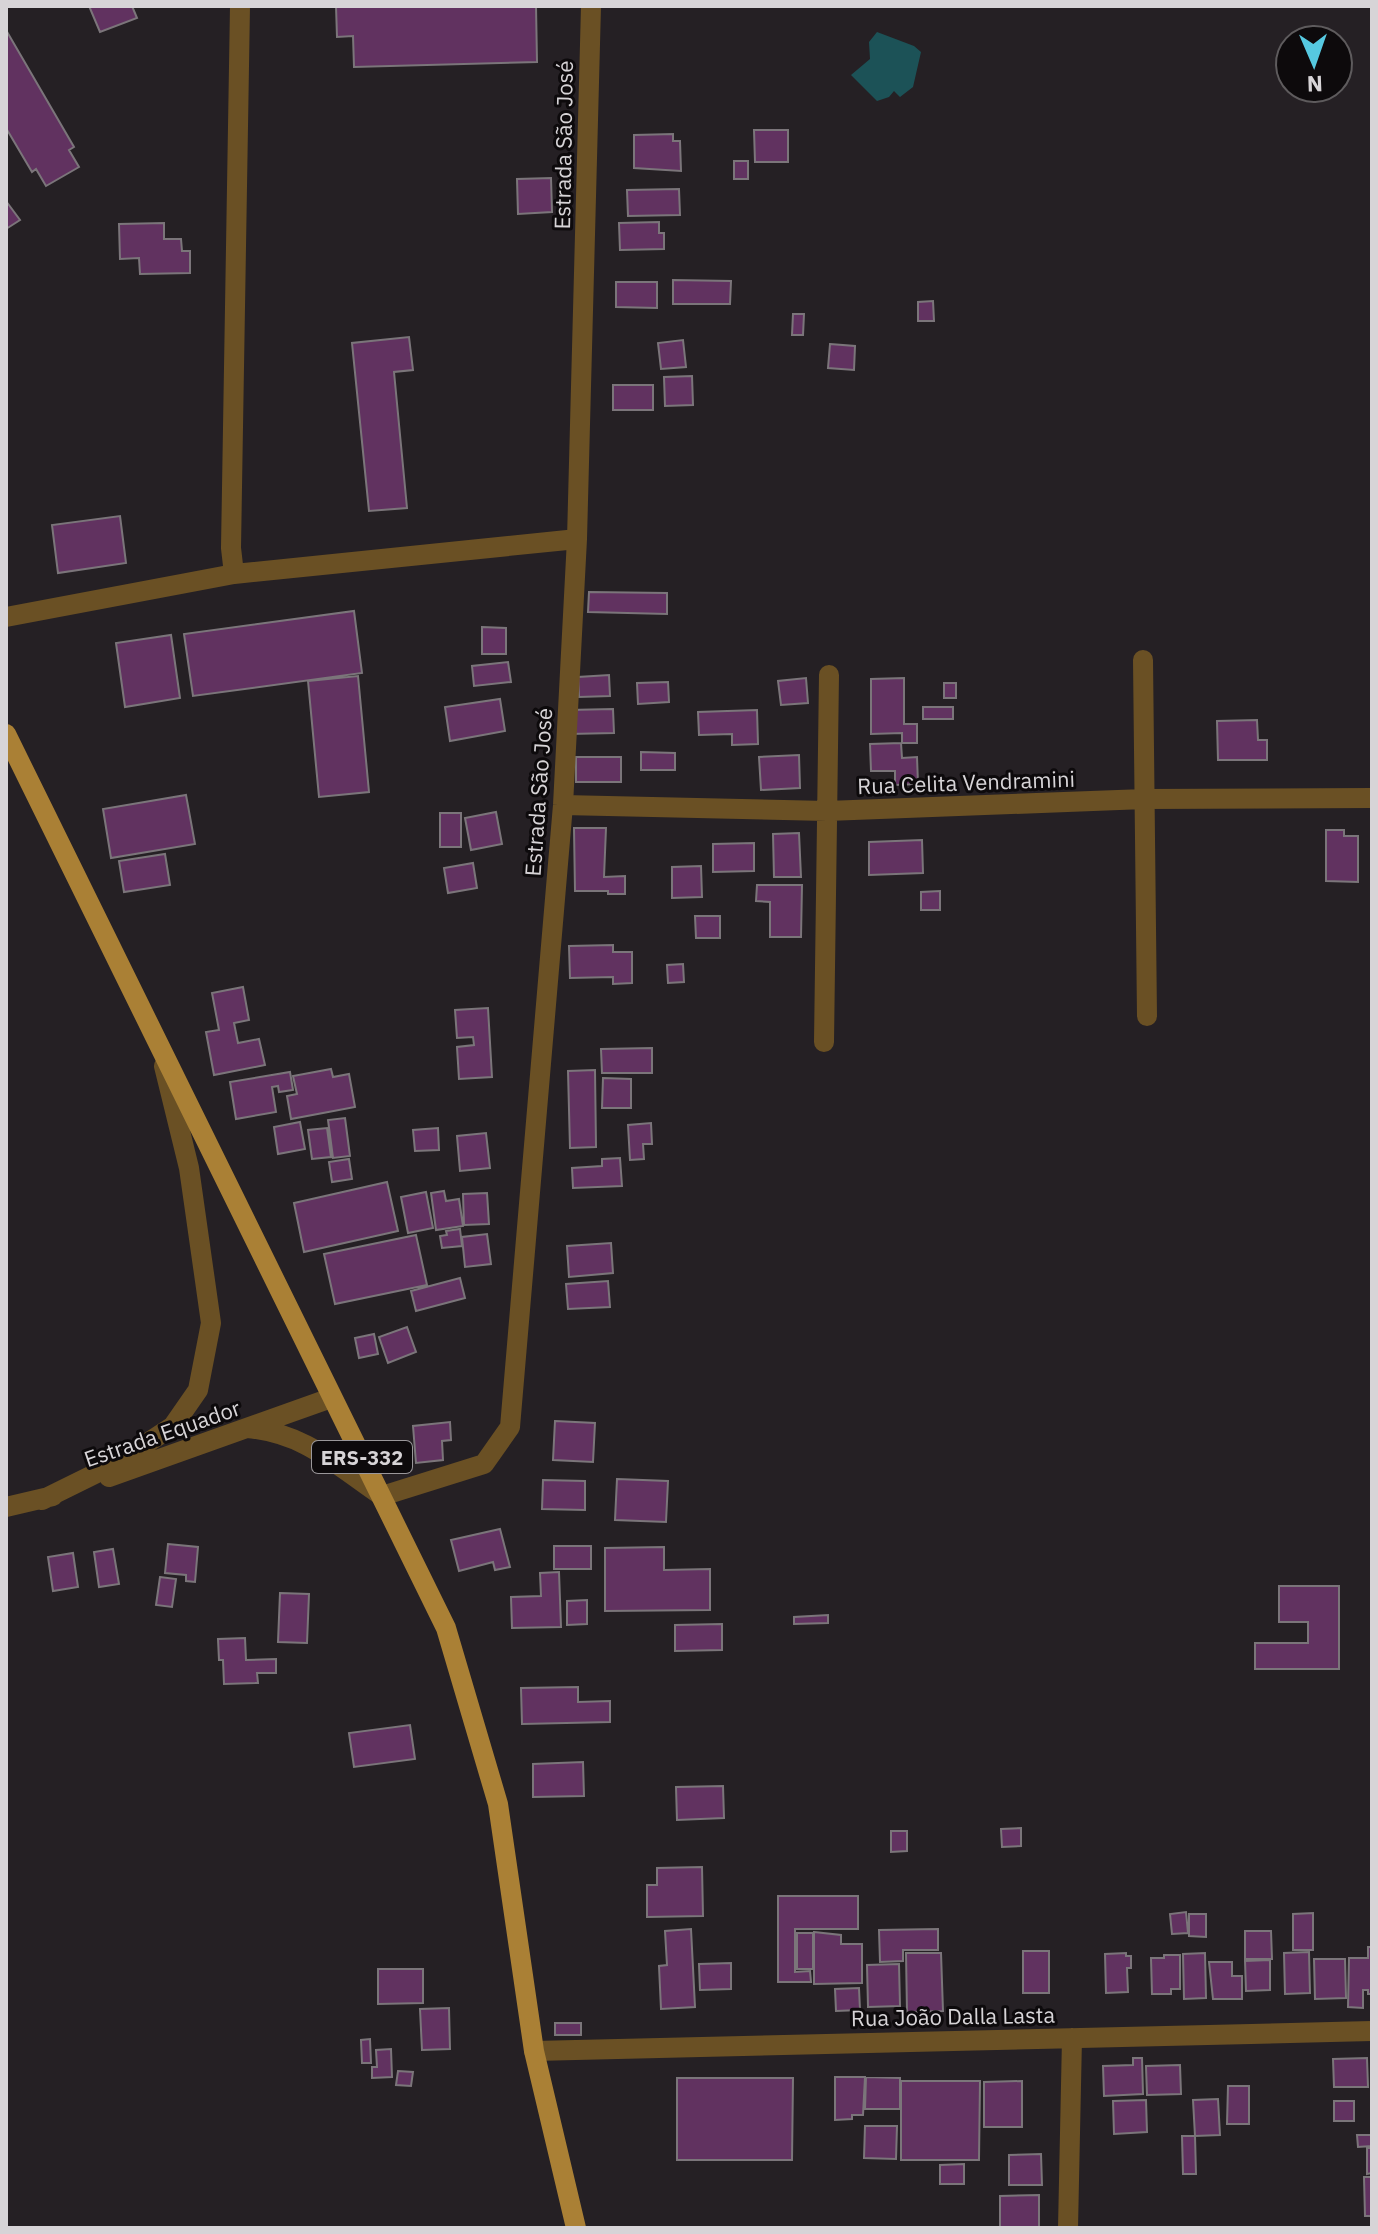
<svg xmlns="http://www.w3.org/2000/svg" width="1378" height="2234" font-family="'IBM Plex Sans',sans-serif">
<rect width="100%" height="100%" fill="#252024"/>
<path fill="#1c5257" d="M877,32l37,14 7,6 -8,35 -13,10 -6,-6 -5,6 -12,4 -26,-26 19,-16 -1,-17z"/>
<path fill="#613260" stroke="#7b757a" stroke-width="2" d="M89,6h43l5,12 -37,14z
M336,6h200l1,56 -183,5 -1,-31 -16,1z
M6,30l68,117 -5,3 10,17 -33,19 -10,-17 -4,3 -26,-44z
M754,130h34v32h-33z
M673,134v7h7l1,30 -47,-3v-33z
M734,161h14v18h-14z
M551,178l1,34 -34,2 -1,-35z
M679,189l1,26 -52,1 -1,-26z
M6,201l14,19 -14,9z
M659,222v11h5v16l-44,1 -1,-27z
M164,223v16h17l1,12h8v22l-50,1 -1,-16 -19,1 -1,-35z
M673,280l58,1 -1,23h-57z
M616,282h41v26l-41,-1z
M933,301l1,20h-16v-19z
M793,314h11l-1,21h-11z
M409,337l4,33 -19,2 13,136 -38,3 -17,-168z
M683,340l3,27 -25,2 -3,-26z
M830,344l25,2 -1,24 -26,-2z
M692,376l1,29 -28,1 -1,-29z
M613,385h40v25h-40z
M120,516l6,47 -68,10 -6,-48z
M589,592l78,1v21l-79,-2z
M354,611l8,62 -169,23 -9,-62z
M482,627l24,1v26h-24z
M171,635l9,63 -55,9 -9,-64z
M508,662l3,20 -37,4 -2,-20z
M609,675l1,21 -31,1 -1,-20z
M358,676l11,116 -50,5 -11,-116z
M806,678l2,25 -27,2 -3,-24z
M904,678v46h13v19h-15v-10l-31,1v-55z
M668,682l1,20 -31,2 -1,-21z
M944,683h12v15h-12z
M500,699l5,32 -55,10 -5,-34z
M923,707h30v12h-30z
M613,709l1,24 -45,1 -1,-24z
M757,710l1,34 -26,1v-11l-33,1 -1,-23z
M1257,720l1,20h9v20h-49l-1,-39z
M901,743l1,15 15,-1 1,27 -23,1v-14h-24l-1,-27z
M641,752l34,1v17h-34z
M799,755l1,33 -39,2 -2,-33z
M576,757h45v25h-45z
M186,795l9,49 -84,14 -8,-49z
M496,812l6,32 -31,6 -6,-32z
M440,813h21v34h-21z
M574,828h32l-2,49 21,-1v18h-17v-3h-33z
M1326,830h18v6h14v46l-32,-1z
M799,833l2,44h-27l-1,-43z
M922,840l1,33 -54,2v-33z
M754,843v28l-41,1v-28z
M165,854l5,31 -46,7 -5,-31z
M473,863l4,25 -29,5 -4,-25z
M701,866l1,31 -30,1v-31z
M757,885h45l-1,52h-31v-35l-14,-1z
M940,891v19h-19v-18z
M695,916h25v22h-24z
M613,945v7h19v31l-19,1v-7l-43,1 -1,-32z
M683,964l1,18 -16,1 -1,-18z
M243,987l6,33 -15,3 4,20 21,-4 6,26 -51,10 -8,-43 13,-2 -7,-37z
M488,1008l4,69 -33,2 -2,-32 17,-2 -1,-8 -16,1 -2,-28z
M652,1048v25h-50l-1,-24z
M331,1069l2,8 16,-3 6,33 -64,12 -4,-23 10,-2 -4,-18z
M595,1070l1,77 -26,1 -2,-77z
M290,1072l3,18 -14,2 -1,-6 -6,1 4,25 -40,7 -6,-37z
M603,1078l28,1v29h-29z
M345,1118l5,38 -17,2 -5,-38z
M300,1122l5,27 -27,5 -4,-27z
M651,1123l1,21h-9l1,15 -14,1 -2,-35z
M327,1128l4,29 -19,2 -4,-29z
M438,1128l1,22 -24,1 -2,-21z
M486,1133l4,35 -30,3 -3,-35z
M620,1158l2,28 -49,2 -1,-20 30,-2v-7z
M349,1159l3,20 -20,3 -3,-20z
M387,1182l11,49 -94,21 -10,-49z
M444,1191l2,10 13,-2 4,27 -27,4 -5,-37z
M426,1192l7,36 -25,5 -7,-36z
M487,1193l2,31 -25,1 -1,-31z
M460,1229l2,17 -20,2 -2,-12 7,-1 -1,-4z
M487,1234l4,30 -26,3 -3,-30z
M416,1235l11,50 -92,19 -11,-50z
M611,1243l2,30 -44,4 -2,-31z
M460,1278l5,20 -49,13 -5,-20z
M608,1281l2,26 -42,2 -2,-25z
M407,1327l9,25 -28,11 -9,-26z
M374,1334l4,20 -19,4 -4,-20z
M555,1421l40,2 -2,39 -40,-2z
M450,1422l1,18 -9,1 1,19 -27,3 -3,-37z
M617,1479l51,2 -2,41 -51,-2z
M543,1480l42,1v29l-43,-1z
M500,1529l10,38 -15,3 -2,-8 -34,9 -8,-31z
M168,1544l30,3 -3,35 -9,-1v-6l-21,-2z
M554,1546h37v23h-37z
M664,1547v23l46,-1v41l-105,1v-63z
M113,1549l6,35 -20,3 -5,-35z
M73,1553l5,34 -25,4 -5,-34z
M559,1572l2,55 -49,1 -1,-31 30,-1 -1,-23z
M160,1577l16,2 -4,28 -16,-2z
M1279,1586h60v83h-84v-26h53v-21h-29z
M280,1593l29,1 -2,49 -29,-1z
M587,1600v24l-20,1v-24z
M828,1615v8l-34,1v-7z
M722,1624v26l-47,1v-26z
M245,1638l1,22 30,-1v14h-19l1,10 -34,1 -1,-24h-4l-1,-21z
M578,1687v15l32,-1v21l-88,2 -1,-36z
M410,1725l5,34 -61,8 -5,-34z
M583,1762l1,34 -51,1v-33z
M723,1786l1,32 -47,2 -1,-33z
M1021,1828v18l-19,1 -1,-18z
M891,1831h16v20l-16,1z
M702,1867l1,49 -56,1v-32h10v-17z
M778,1896h80v33h-63v43l15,-1 1,11h-33z
M1186,1912l2,21 -16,1 -2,-20z
M1313,1913v37h-20v-36z
M1189,1914h17v23l-17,-1z
M691,1929l4,78 -34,2 -2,-43 8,-1 -2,-34z
M938,1929v21h-35v11l-23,1 -1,-32z
M1245,1931h26l1,28h-27z
M814,1932l27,3v9h21v39l-48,1z
M797,1933h16v36h-16z
M1368,1947h4v47h-4v-4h-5v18l-15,-1 1,-49h19z
M1023,1951h26v42h-26z
M1309,1952l1,41 -25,1 -1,-41z
M906,1953h35l2,58 -36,1z
M1126,1953v3h5v12h-4l1,24 -22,1 -1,-39z
M1205,1953l1,45 -22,1 -1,-45z
M1164,1955h16v34h-9v5h-19l-1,-36h13z
M1314,1959h31l1,39 -31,1z
M1270,1960v30l-24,1 -1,-30z
M1209,1962h23v14h10v23h-29z
M731,1963v26l-31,1 -1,-26z
M899,1964l1,42 -32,1 -1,-42z
M378,1969h45v34l-45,1z
M859,1988l1,22 -24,1 -1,-22z
M449,2008l1,41 -28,1 -2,-41z
M555,2023h26v12h-26z
M370,2039l1,24h-9l-1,-23z
M391,2049l1,28 -20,1v-11h5l-1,-17z
M1133,2058h9l1,36 -39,2 -1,-30 30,-1z
M1367,2058l1,29h-34l-1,-28z
M1180,2065l1,29 -34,1 -1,-29z
M398,2071l15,1 -2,14 -15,-1z
M835,2077h30l-2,38h-11v4l-17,1z
M866,2077l34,1v31h-35z
M677,2078h116l-1,82h-115z
M901,2081h79l-1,79h-78z
M1022,2081v46h-38v-45z
M1228,2086h21v38h-22z
M1218,2099l2,36 -25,1 -2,-36z
M1146,2100l1,32 -33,2 -1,-33z
M1334,2101h20v20h-20z
M865,2126h32l-1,33 -32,-1z
M1357,2135h15v11l-14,1z
M1182,2136h13l1,38h-13z
M1367,2148h5v25l-5,1z
M1041,2154l1,31h-33v-30z
M964,2164v20h-24v-19z
M1364,2177h8v39h-7z
M1039,2195v32l-39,1v-32z"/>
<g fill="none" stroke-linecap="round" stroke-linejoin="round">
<path stroke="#6a5024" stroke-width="20" d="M234,574l-3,-26 9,-542
M6,617l228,-43 343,-35
M1143,660l4,356
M563,805l264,6 318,-12 227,-1
M824,1042l5,-367
M247,1428c58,5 89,37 135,68l102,-32 26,-37 53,-622 14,-266 14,-533
M109,1477l222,-79
M42,1500l75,-37 56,-37 25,-36 13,-67 -22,-155 -25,-102
M6,1507l47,-11
M534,2051l838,-20
M1068,2228l4,-190"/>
<path stroke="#aa8035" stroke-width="20" d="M6,734l440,894 52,176 36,247 42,177"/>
</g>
<g text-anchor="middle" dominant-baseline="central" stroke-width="6" stroke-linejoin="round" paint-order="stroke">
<rect fill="#0d0a0c" stroke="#9a979a" stroke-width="2" x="312" y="1441" width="100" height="32" rx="6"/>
<g font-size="20" font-weight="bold" fill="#d7d4d7">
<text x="362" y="1457">ERS-332</text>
</g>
<g font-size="22" fill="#d7d4d7" stroke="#0d0a0c">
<text transform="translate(563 145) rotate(-89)">Estrada São José</text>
<text transform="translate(966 782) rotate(-2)">Rua Celita Vendramini</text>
<text transform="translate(538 792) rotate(-86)">Estrada São José</text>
<text transform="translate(162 1433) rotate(-19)">Estrada Equador</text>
<text transform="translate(953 2016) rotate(-1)">Rua João Dalla Lasta</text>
</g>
</g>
<rect width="1378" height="2234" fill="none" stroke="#d7d4d7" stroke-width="16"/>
<g transform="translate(1314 64) rotate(178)"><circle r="38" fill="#0d0a0c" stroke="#5e5b5d" stroke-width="2"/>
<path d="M0-6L14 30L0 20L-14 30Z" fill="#56c9e1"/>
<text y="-12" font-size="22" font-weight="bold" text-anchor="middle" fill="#d7d4d7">N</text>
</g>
</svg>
